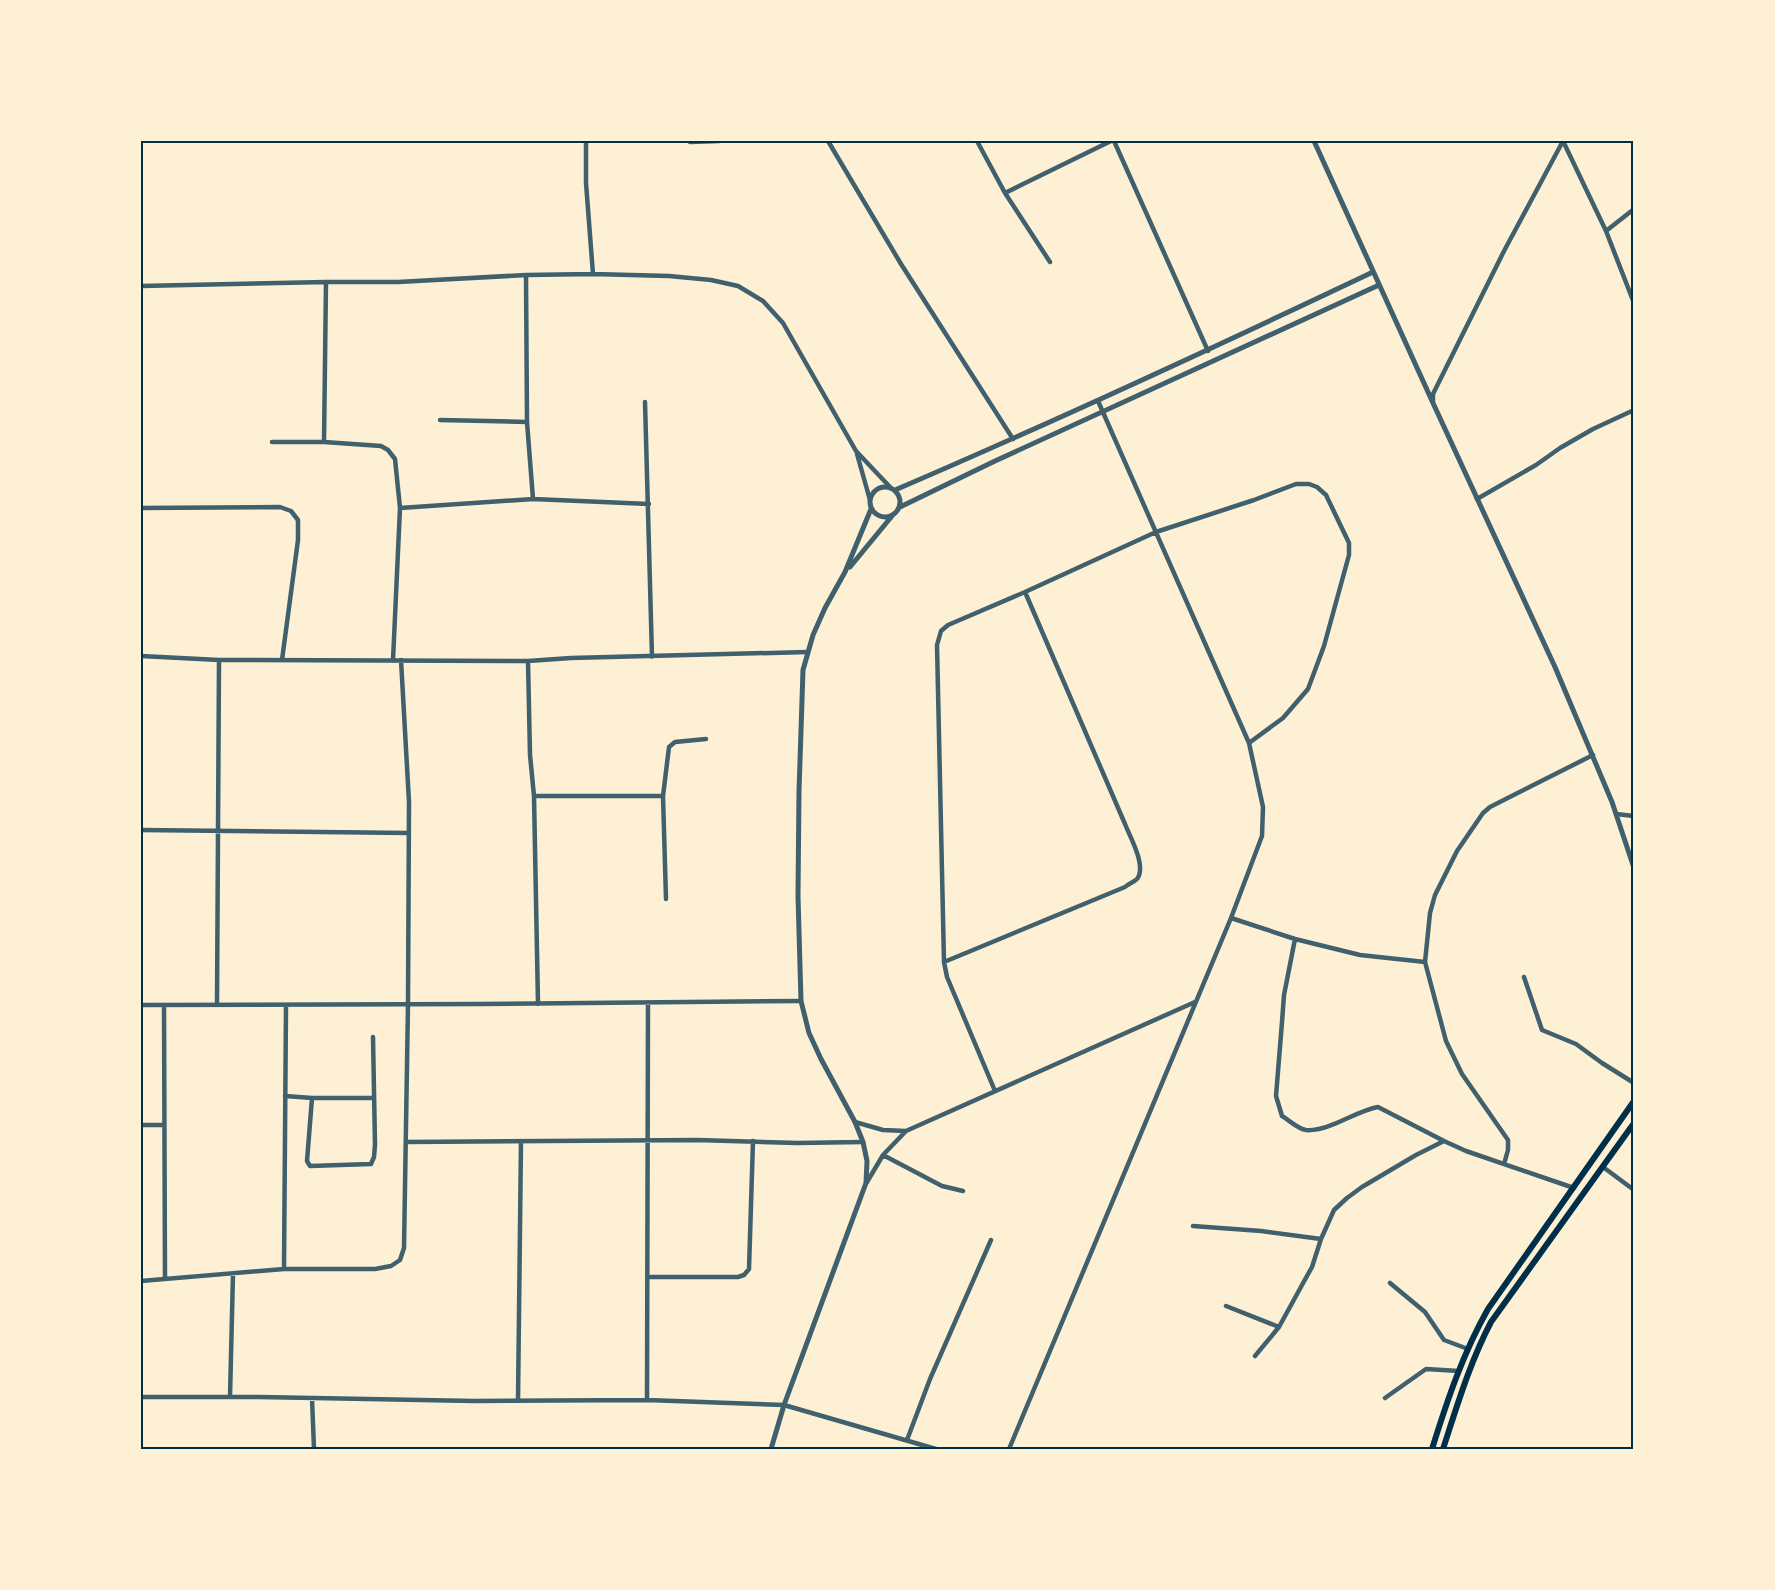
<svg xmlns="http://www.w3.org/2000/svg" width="1775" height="1590" font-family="Mulish,sans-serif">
<rect width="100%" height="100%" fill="#fdf0d5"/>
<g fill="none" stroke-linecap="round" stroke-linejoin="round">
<path stroke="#3f606c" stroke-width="4.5" d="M586,141v42l7,91
M828,141l73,123 112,175
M977,141l28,52 45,69
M1114,141l94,210
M1563,141l43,90 28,72
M690,142l29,-1
M1005,193l106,-52
M1606,231l28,-22
M526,275l1,147 6,77
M141,286l185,-4h72l128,-7 67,-1 76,2 42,4 27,6 25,15 20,22 73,128 34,36
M1433,401v-7l71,-143 59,-110
M645,402l7,255
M440,420l87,2
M272,442h52l57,4 7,4 7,9 5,49 -7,152
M324,442l2,-160
M857,454l13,46
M1477,499l59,-34 24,-17 33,-19 41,-19
M141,508l139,-1 11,4 7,9v20l-16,120
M400,508l133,-9 116,5
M141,656l78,4 309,1 43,-3 237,-6
M528,661l2,94 4,41 4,208
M534,796h129
M1616,814l18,2
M141,830l268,3
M666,899l-3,-103 6,-49 6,-5 31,-3
M1231,918l64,21 65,16 65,7
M1295,939l-11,56 -2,27 -6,74 6,20c7,4 16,13 24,14 23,2 49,-19 72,-23l66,34
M944,962l181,-75c3,-3 9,-5 12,-8 10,-13 -7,-42 -12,-55l-100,-232
M1524,977l18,53 34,14 26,19 32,20
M217,1004l2,-344
M141,1005l338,-1 322,-3
M164,1005l1,274
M995,1091l-48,-114 -3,-15 -7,-317 4,-14 7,-6 77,-33 131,-60 98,-32 42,-16h13l8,3 9,8 23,48v12l-25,91 -16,43 -25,29 -34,25
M285,1096l27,2h60
M312,1098l-5,63 3,5 61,-2 3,-7 1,-12 -2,-108
M855,1122l28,8 23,1
M141,1125h23
M406,1142l291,-2 100,3 66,-1
M883,1155l59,31 21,5
M1504,1164l4,-14v-10l-46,-66 -16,-33 -21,-79 5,-49 5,-18 22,-44 26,-38 7,-6 103,-52
M1603,1167l31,23
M867,1182l16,-27 23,-24 289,-129
M1193,1226l68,5 60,8
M284,1269l2,-264
M647,1277h91l6,-2 5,-6 4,-128
M141,1281l143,-12h91l16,-3 9,-6 4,-12 4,-244 1,-202 -8,-142
M1390,1283l35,29 19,28 24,9
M1226,1306l53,21
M1255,1356l24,-29 23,-42 10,-18 9,-28 13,-29 13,-12 15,-11 54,-32 28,-14 22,10 108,37
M141,1397h118l216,4 172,-1 137,5 152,44
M230,1397l3,-123
M312,1398l2,51
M1385,1398l41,-29 33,2
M647,1400l1,-397
M518,1401l3,-260
M907,1440l23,-61 61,-139
M1009,1449l222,-531 31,-82 1,-29 -14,-64 -151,-342"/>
<path stroke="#3f606c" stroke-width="5" d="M1314,141l119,262 122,264 57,135 22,66
M870 502a15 15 0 1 1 30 0a15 15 0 1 1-30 0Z
M895,490c161,-69 320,-143 478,-218
M900,507l95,-46 384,-176
M850,567l42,-51
M771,1449l13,-44 82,-222 1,-22 -4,-19 -8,-20 -34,-63 -12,-26 -8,-32 -3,-105 1,-105 4,-121 10,-35 12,-27 20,-36 26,-63"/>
<path stroke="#003049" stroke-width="6" d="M1432,1449c15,-48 31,-96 56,-140l146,-208
M1443,1449c14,-43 27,-87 48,-127l143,-199"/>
</g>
<rect width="1775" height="1590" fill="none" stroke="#fdf0d5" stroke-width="285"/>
<rect x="142" y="142" width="1490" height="1306" fill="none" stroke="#003049" stroke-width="2"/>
</svg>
